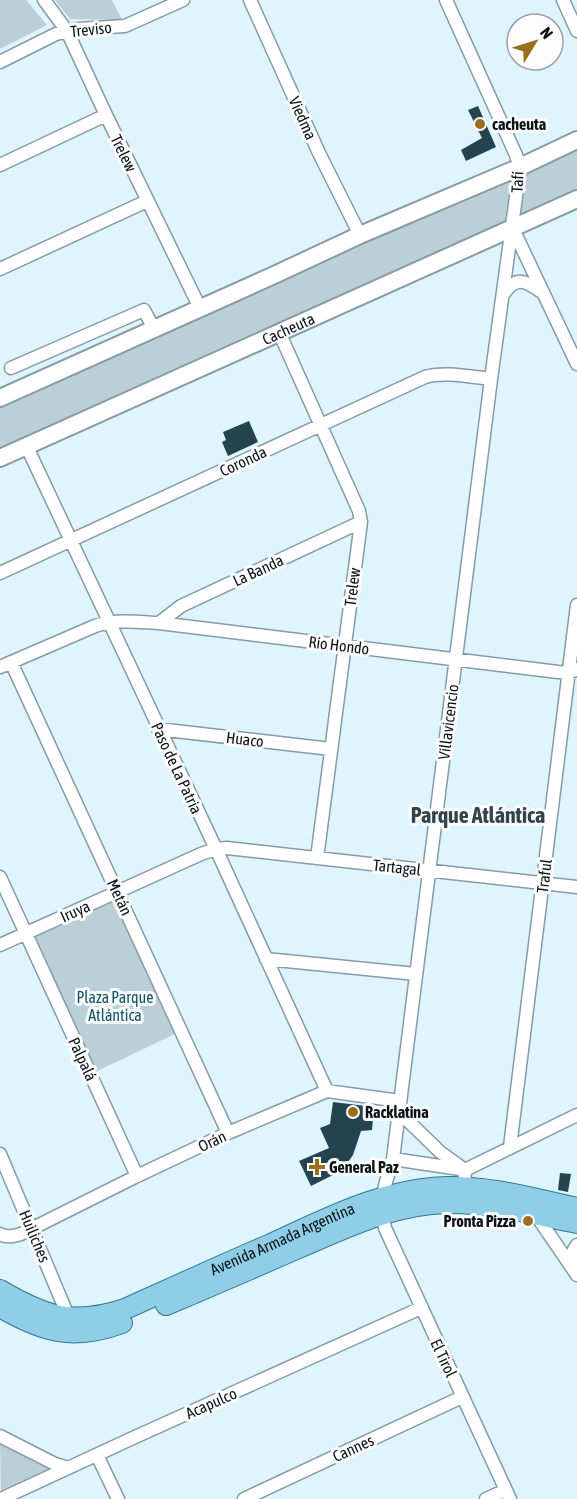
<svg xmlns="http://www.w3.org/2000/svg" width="577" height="1499" font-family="'Asap Condensed',sans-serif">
<rect width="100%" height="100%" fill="#def4fe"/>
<path fill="#bacfd8" d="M0,0h26l21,25 -47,24z
M55,0h57l10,20 -52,-1z
M577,140v59l-577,259v-60z
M116,897l63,135 -86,41 -63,-138z
M0,1443l52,28 -51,22z"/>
<path fill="#24434f" d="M478,106l18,41 -30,14 -5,-11 21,-12 -14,-28z
M249,421l9,21 -30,14 -6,-14 4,-2 -3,-8z
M333,1102l41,5 -2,23 -11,1 -8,24 -8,11 -10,8 -24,12 -12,-25 30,-13 -9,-20 10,-4z
M560,1173l11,1 -3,18 -10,-2z"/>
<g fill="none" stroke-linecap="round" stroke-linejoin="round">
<defs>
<path id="street" d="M44,0l23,31 39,84 94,193
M250,0l69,153 41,82
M446,0l70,155 4,12 -1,8 -28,204 -98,780c-8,26 -15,42 -8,69l125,271
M563,0l14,31
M0,62l56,-28 22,-5 47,-3 58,-26
M0,165l106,-50
M513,229l64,135
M0,269l147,-68
M503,295c12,-19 22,-15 37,-4
M279,332l80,179 2,11 -44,336
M11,368l133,-58 10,19
M26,445l190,404 111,242
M0,573l425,-196c19,-6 46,0 66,2
M159,623l22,-17 180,-84
M11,662l217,471
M0,667l95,-41c21,-7 42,-4 64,-3l399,49 11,1 8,-4
M158,729l173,20
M0,877l137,299
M0,945l201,-91 15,-5 11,-1 350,39
M266,959l150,15
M399,1112l41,40 25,18
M510,1147l67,-542
M0,1154l69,164
M393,1159l67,10
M464,1187l1,-17 112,-55
M536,1215l41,60
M0,1234c7,4 14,2 21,0l116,-58 91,-43 99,-42 73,10
M573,1267c-2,-10 -2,-14 4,-22
M0,1436l55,28 13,4
M97,1455l21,44
M1,1499l134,-62 286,-129
M244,1499l218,-102
M486,1499l20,-9"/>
<g id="secondary">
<path d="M0,398l272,-122 88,-41 160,-68 57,-27"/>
<path id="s1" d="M0,458l577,-259"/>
</g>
<g id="primary">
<path id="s2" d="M0,1290c46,27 73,36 125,19 49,-22 97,-44 146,-65 57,-26 111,-55 176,-57 42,-1 88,12 130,21"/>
<path d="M166,1305c43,-18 87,-37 130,-56 48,-20 97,-45 151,-46 43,-1 88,12 130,20"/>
<path d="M0,1307c43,25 73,34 122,16"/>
</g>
</defs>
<use href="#street" stroke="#869ba4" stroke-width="15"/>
<use href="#secondary" stroke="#869ba4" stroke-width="20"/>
<use href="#primary" stroke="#317892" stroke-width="22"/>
<use href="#street" stroke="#fff" stroke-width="12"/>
<use href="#secondary" stroke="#fff" stroke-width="16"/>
<use href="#primary" stroke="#8fcee6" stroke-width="20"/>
</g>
<g fill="#9b6d1e" stroke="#fdfdfd" stroke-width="2">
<circle cx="480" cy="124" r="6"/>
<circle cx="353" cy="1112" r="6"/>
<path d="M314 1158h6v6h6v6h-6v6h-6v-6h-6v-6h6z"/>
<circle cx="528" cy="1221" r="6"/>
</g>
<g text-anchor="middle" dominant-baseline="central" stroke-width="6" stroke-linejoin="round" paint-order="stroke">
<g font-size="16" fill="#0c1316" stroke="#fdfdfd">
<text transform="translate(91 29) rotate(-6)">Treviso</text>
<text transform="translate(303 118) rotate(66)">Viedma</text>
<text transform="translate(124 153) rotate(64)">Trelew</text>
<text transform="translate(517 182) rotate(-87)">Tafí</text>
<text stroke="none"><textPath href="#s1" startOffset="316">Cacheuta</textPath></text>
<text transform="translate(243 461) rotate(-25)">Coronda</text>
<text transform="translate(258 570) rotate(-25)">La Banda</text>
<text transform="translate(352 587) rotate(-83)">Trelew</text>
<text transform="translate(339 645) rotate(7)">Río Hondo</text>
<text transform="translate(448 722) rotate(-83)">Villavicencio</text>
<text transform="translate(245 739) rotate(7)">Huaco</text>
<text transform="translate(177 768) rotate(65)">Paso de La Patria</text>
<text transform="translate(397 867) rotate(6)">Tartagal</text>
<text transform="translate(544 876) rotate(-83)">Traful</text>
<text transform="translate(120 897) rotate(65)">Metán</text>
<text transform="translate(75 911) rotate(-24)">Iruya</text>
<text transform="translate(83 1059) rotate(65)">Palpalá</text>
<text transform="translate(212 1141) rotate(-25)">Orán</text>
<text transform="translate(35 1236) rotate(67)">Huiliches</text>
<text stroke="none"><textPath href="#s2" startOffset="304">Avenida Armada Argentina</textPath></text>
<text transform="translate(444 1358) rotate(65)">El Tirol</text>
<text transform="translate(211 1403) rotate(-24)">Acapulco</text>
<text transform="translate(353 1448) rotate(-25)">Cannes</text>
</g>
<g font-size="16" font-weight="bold" fill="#0c1316" stroke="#fdfdfd" text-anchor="start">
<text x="492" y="124">cacheuta</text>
<text x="365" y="1112">Racklatina</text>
<text x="329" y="1167">General Paz</text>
<text x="516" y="1221" text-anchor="end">Pronta Pizza</text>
</g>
<g font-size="16" fill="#0f5167" stroke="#fdfdfd">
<text x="115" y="997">Plaza Parque<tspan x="115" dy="18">Atlántica</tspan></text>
</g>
<g font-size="22" font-weight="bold" fill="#32444c" stroke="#fdfdfd">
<text x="478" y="815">Parque Atlántica</text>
</g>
</g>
<g transform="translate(535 42) rotate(52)"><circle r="28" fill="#fdfdfd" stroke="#9d9fa1" stroke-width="1.5"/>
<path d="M0-4.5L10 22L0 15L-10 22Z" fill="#9b6d1e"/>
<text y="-9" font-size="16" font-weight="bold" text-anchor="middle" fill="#0c1316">N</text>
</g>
</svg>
